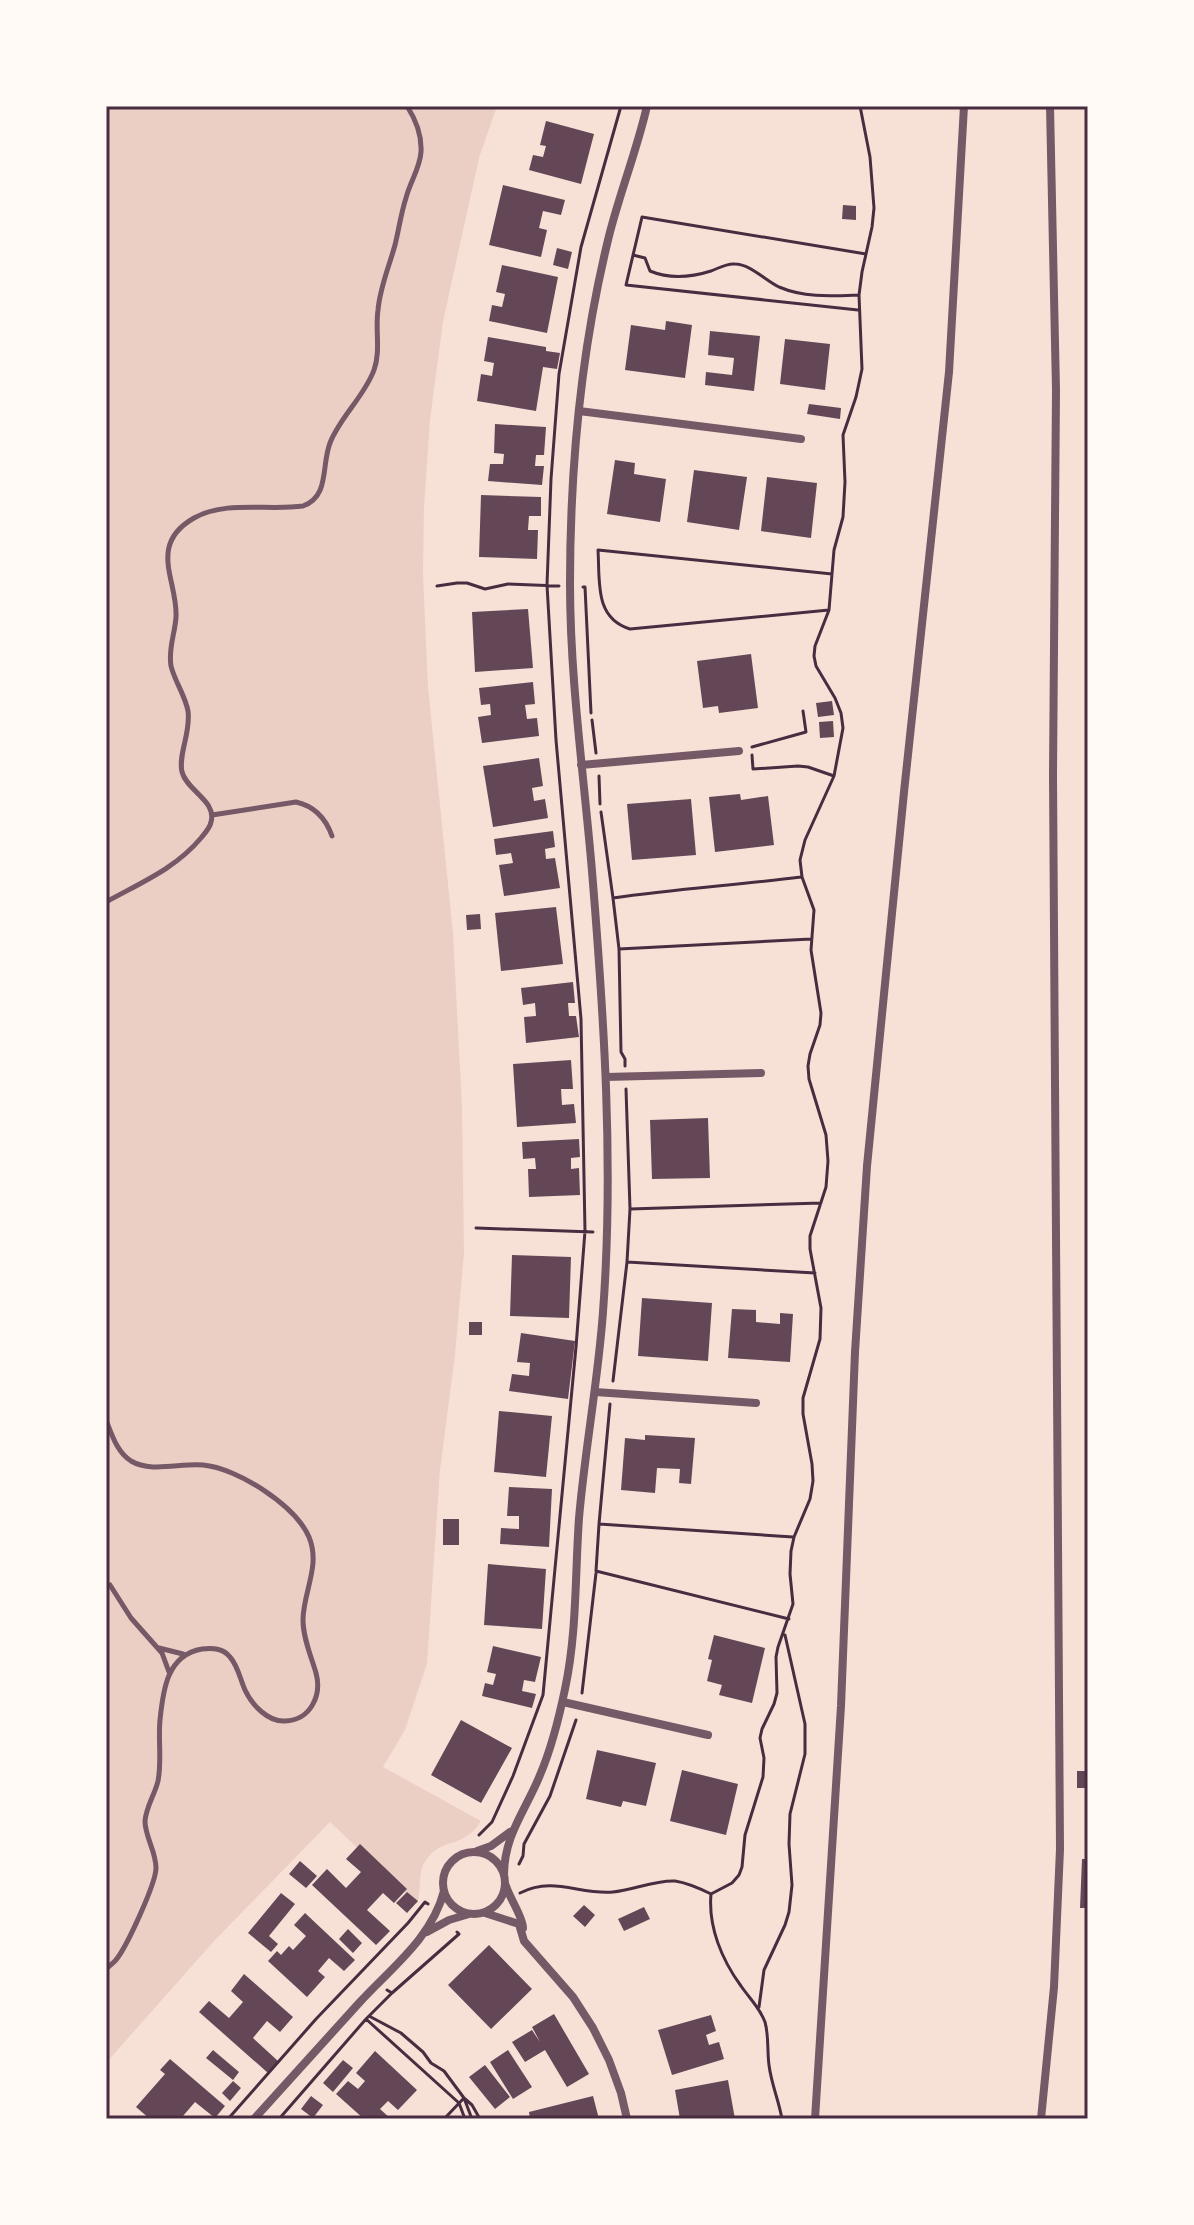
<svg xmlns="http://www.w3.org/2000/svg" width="1194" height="2225" font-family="'Playfair Display',serif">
<rect width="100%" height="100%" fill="#f7e1d7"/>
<path fill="#ebcfc5" d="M106,106h391l-18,52 -36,164 -13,98 -6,88 -1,66 5,113 25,246 9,174 2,146 -9,102 -15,115 -13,194 -22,66 -22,37 98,54c-18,29 -38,15 -55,39 -9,13 -4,30 -9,44l-87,-82 -116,119 -108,122z"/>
<path fill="#644757" d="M546,121l48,13 -13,50 -52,-14 4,-15 10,2 3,-11 -6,-1z
M503,185l62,15 -4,15 -18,-4 -4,17 8,2 -6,27 -52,-12z
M843,205l13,1v14l-14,-1z
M557,248l15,4 -4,17 -15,-4z
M502,265l56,12 -11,56 -58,-12 3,-16 10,2 3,-13 -9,-2z
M666,321l26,4 -7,53 -60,-8 6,-45 34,5z
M710,331l50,5 -6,55 -49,-6 1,-13 26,3 2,-17 -26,-3z
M488,337l58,10v4l14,2 -3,16 -14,-2 -7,44 -59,-10 4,-27 11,2 2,-13 -10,-2z
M785,339l45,5 -5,46 -45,-6z
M809,404l32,4 -1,11 -33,-5z
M495,424l51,3 -2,28h-8l-1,11h9l-2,19 -54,-4 2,-17h13l1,-10 -10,-1z
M615,460l20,3 -1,11 32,5 -6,43 -53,-8z
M694,470l53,7 -8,53 -52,-8z
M767,477l50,6 -6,55 -50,-7z
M481,495l60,2v19h-12l-1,14h10l-1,29 -58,-2z
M528,609l5,59 -58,4 -3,-60z
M751,654l7,54 -39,5 -1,-7 -15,2 -6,-47z
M533,682l2,22 -10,1 2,14 10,-1 2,18 -57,7 -4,-26 13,-2 -1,-11 -9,1 -2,-17z
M832,701l2,14 -16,2 -2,-14z
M833,721l1,16 -14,1 -1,-16z
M539,758l4,28 -11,2 2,13 11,-2 3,19 -55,9 -10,-61z
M740,794l1,6 27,-4 6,49 -59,7 -6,-55z
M691,799l5,56 -64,5 -5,-56z
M553,831l2,16 -10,2 1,10 9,-1 5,30 -56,8 -5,-31 14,-2 -2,-10 -15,2 -2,-16z
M556,907l7,57 -62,7 -6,-58z
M480,914l1,15 -14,1 -1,-15z
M573,982l2,21h-7l1,13h7l3,21 -53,6 -2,-26 12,-1 -1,-13 -12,2 -2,-17z
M571,1060l2,29h-12l1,16 12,-1 2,19 -59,4 -4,-63z
M708,1118l2,60 -58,1 -2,-59z
M579,1139l1,18 -9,1v11l8,-1 1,27 -51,2 -1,-28h8l-1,-11 -12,1 -1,-17z
M512,1255l59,2 -2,61 -59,-2z
M642,1298l70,5 -4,58 -70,-5z
M732,1309l24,1v12l24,2v-11l13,1 -3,48 -62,-4z
M469,1322h13v13h-13z
M521,1333l54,8 -7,58 -59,-8 3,-17 17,2 1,-13 -13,-1z
M499,1411l53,5 -6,61 -52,-5z
M645,1435l50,3 -4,46 -12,-1 1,-14 -23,-1 -2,25 -34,-3 4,-52 20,2z
M509,1487l43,2 -3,58 -49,-3 1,-16 18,1v-13h-12z
M443,1519h16v26h-16z
M488,1564l58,5 -4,60 -58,-4z
M714,1635l51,13 -13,55 -33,-8 3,-10 -15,-4 5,-21 -4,-1z
M493,1646l48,11 -6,25 -11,-2 -2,11 14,3 -4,14 -50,-12 3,-13 8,2 3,-11 -9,-2z
M461,1720l51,28 -31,55 -50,-28z
M597,1750l59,13 -10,43 -23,-5 -2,6 -35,-8z
M682,1770l56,14 -12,51 -56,-14z
M1077,1771h11v17h-11z
M360,1844l47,45 -13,14 -11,-10 -16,17 23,21 -14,14 -64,-60 15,-16 19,19 15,-16 -15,-13z
M1082,1859h6v49h-8z
M300,1861l17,15 -11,12 -17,-14z
M407,1892l11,9 -11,12 -11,-10z
M281,1893l14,11 -26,32 9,8 -7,8 -23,-19z
M584,1905l11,10 -10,12 -12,-11z
M644,1907l6,12 -26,12 -6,-12z
M305,1913l50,47 -11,11 -15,-13 -11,13 7,6 -18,20 -39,-36 9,-10 4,4 8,-9 4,4 13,-14 -12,-11z
M348,1929l14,14 -9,10 -14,-14z
M489,1945l43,44 -41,40 -43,-44z
M244,1974l49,43 -13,15 -13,-11 -14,17 25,23 -10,12 -69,-61 10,-11 20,17 14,-16 -12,-11z
M554,2014l35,60 -22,13 -22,-37 -20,12 -13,-20 20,-12 8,12 -8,-15z
M711,2015l5,16 -10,4 3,10 10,-3 5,17 -52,16 -14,-45z
M213,2050l26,22 -6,8 -27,-22z
M508,2050l24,37 -19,12 -23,-37z
M375,2051l42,39 -19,20 -10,-9 -8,8 11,10h-27l-28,-25 12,-13 10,8 7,-8 -9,-8z
M170,2059l55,47 -10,12 -20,-16 -12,14 3,3h-36l-14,-12 29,-33 -5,-4z
M343,2060l10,8 -20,24 -10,-9z
M485,2065l25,32 -15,12 -26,-32z
M728,2080l7,39h-55l-5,-29z
M233,2081l8,7 -11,13 -8,-8z
M311,2096l12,9 -10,13 -12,-9z
M593,2096l6,23h-69l-1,-7z"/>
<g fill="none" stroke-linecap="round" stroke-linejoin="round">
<path stroke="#4a2c40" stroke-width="3" d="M633,255l12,3 5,13c19,8 42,6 61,0 8,-3 16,-8 24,-7 15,0 31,17 44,23 26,11 53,9 80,8
M858,310l-232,-25 16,-68 224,37
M437,586l20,-3h10l18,6 23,-5 51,2
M583,587h2l6,126
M829,610l-199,19c-36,-11 -30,-48 -32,-79l234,24
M592,720l4,33
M752,747l54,-15 -3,-21
M752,755l1,14 45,-3 10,1 26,9
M599,776l1,28
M601,812l12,86
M801,877c-63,8 -125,12 -188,21l6,51 192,-10
M619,949l2,103 4,7v7
M626,1089l4,120
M476,1228l117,4
M815,1273l-188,-11 3,-53 191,-6
M613,1381l14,-119
M599,1524l11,-120
M789,1619l-193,-48 3,-47 194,13
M582,1693l14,-120
M479,1835l13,-13 21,-46 30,-81 33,-348 9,-116 -4,-212 -25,-279 -9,-155 4,-106 8,-105 22,-127 40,-141
M519,1864l4,-8 1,-12 26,-48 26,-76
M520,1893c34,-17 59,2 93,-1 20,-2 42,-12 62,-11 13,2 24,7 36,13
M387,1990l5,3 -26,26 93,84 6,16
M392,1993l67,-59 -2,-2
M759,2007l5,-37 21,-45 4,-13 3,-27 -3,-41 1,-30 15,-60v-30l-20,-89
M369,2016l32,17 22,19 8,11 13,8 20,27 8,21
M228,2119l88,-100 92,-96 17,-21 3,2
M279,2119l87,-100
M444,2119l20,-21 8,7 8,14
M782,2119c-3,-18 -11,-36 -13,-54 -2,-15 0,-29 -4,-43 -5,-14 -15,-23 -24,-36 -19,-26 -33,-59 -30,-92l21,-11 7,-8 3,-8 3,-32 18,-58 1,-19 -4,-20 2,-9 12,-25 3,-11 -1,-36 2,-10 15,-43 -3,-30 1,-23 3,-14 16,-38 3,-18 -1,-17 -9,-50v-16l17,-59 1,-31 -11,-59v-13l16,-49 2,-26 -2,-26 -17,-56 -1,-13 2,-12 10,-29 1,-12 -10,-63 3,-40 -12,-33 -2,-17 5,-20 29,-64 9,-48 -2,-15 -6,-15 -19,-32 -2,-10 1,-10 14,-36 5,-60 9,-33 2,-35 -2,-47 13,-38 6,-28 -3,-74 3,-23 10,-45 2,-19 -4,-51 -10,-51"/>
<path stroke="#755966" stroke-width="5" d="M212,815l84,-13c18,4 30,17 36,34
M106,902c34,-19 69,-33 95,-64 4,-5 9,-10 10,-16 6,-21 -24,-31 -29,-50 -4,-18 9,-39 6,-61 -3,-16 -13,-29 -17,-45 -3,-18 4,-32 5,-49 2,-36 -29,-72 18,-99 32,-18 74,-7 109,-12 27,-10 18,-40 27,-63 10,-26 34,-46 44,-73 7,-19 1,-40 4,-60 2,-23 11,-43 17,-65 4,-16 6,-32 11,-47 4,-16 14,-30 15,-46 1,-17 -5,-32 -14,-46
M106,1420c6,15 11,32 25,41 20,12 49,2 72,4 34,3 92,40 106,72 12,29 -6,55 -6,83 0,18 8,36 13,53 6,22 -5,47 -31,48 -17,1 -33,-16 -40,-31 -5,-11 -7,-24 -15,-33 -7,-9 -17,-9 -28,-8 -35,6 -39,41 -42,71 -2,20 2,41 -2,61 -3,13 -12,26 -13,40 0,16 11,30 11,47 0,15 -30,81 -41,93 -2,2 -7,6 -9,8
M110,1585l21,33 31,35 7,19
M159,1648l24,6"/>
<path stroke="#755966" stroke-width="8" d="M579,411l222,28
M581,765l158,-14
M606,1077l155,-4
M595,1392l161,11
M563,1702l145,33
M477,1851l14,-5 19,-14
M443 1883a31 31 0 1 1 62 0a31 31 0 1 1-62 0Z
M504,1875c0,-40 22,-65 36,-100 12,-28 19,-57 25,-86 12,-56 10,-114 14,-171 6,-69 19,-137 24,-206 11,-147 1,-294 -11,-441 -8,-95 -22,-191 -22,-287 0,-117 11,-235 39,-348 11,-44 28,-86 38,-130
M506,1886c4,13 17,31 17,42
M485,1913l34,11 5,17 49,56 20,31 16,32 12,33 6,26
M427,1932l22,-12 20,-6
M254,2119c35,-39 70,-77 105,-116 31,-34 73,-65 85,-112
M815,2119l26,-413 14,-354 12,-186 37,-374 45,-420 15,-266
M1041,2119l13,-132 6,-138 -7,-1074 3,-385 -6,-284"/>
</g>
<rect width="1194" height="2225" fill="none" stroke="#fffaf5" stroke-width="216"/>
<rect x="108" y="108" width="978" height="2009" fill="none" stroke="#4a2c40" stroke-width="3"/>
</svg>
